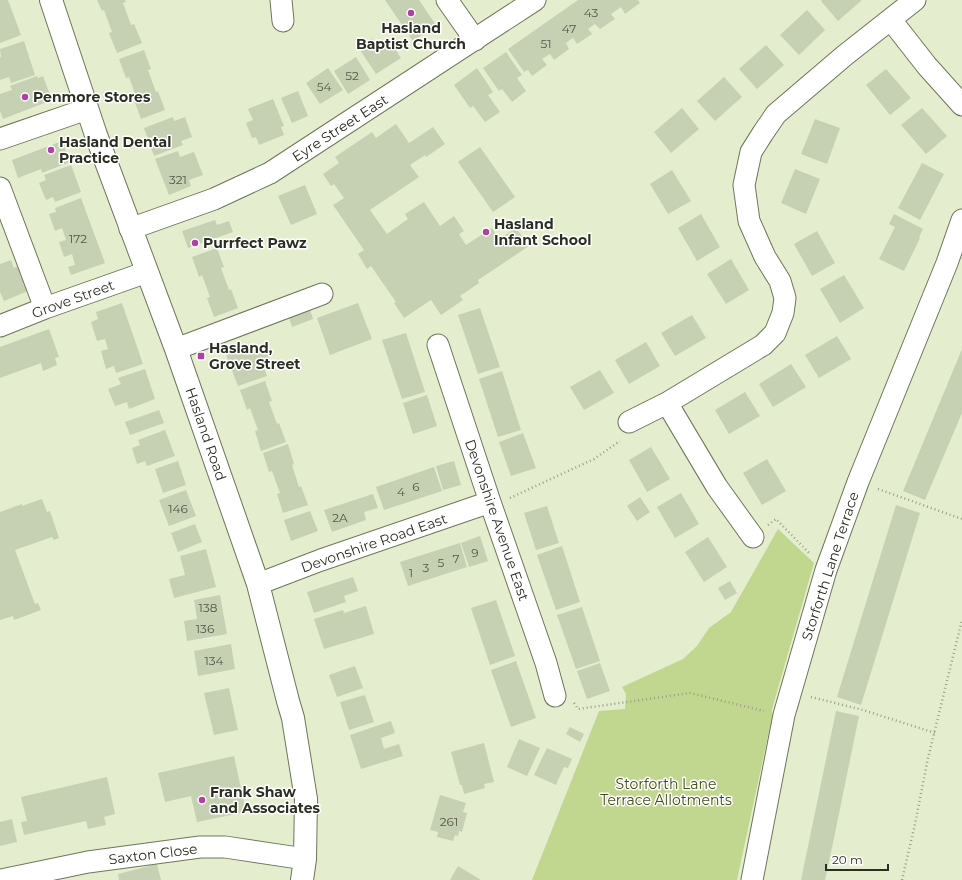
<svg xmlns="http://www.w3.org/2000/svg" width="962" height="880" font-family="Montserrat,sans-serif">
<rect width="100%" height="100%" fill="#e4eecf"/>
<path fill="#c1d68e" d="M778,529l36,34 -42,146v8l-35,163h-205l67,-169 26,-2 1,-15 -4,-7 61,-28 14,-13 12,-18 22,-16z"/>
<path fill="#c6d0b2" d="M0,0h8l13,35 -21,8z
M97,0h28l1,2 -3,1 8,22 3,-1 8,19 -25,10 -8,-20 3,-1 -8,-22 -2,1z
M385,0h34l17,25 -23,16z
M578,0h60l2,3 -15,11 -4,-7 -10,7 4,5 -15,10 -5,-5 -7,5 4,5 -15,10 -4,-6 -7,5 3,6 -15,11 -4,-6 -8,5 5,6 -15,11 -4,-6 -4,2 -16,-23z
M822,0h40l-24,21 -17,-20z
M807,10l18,20 -26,25 -19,-20z
M372,38l6,10 12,-7 11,17 -25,16 -18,-27z
M24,41l11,34 -24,8 -2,-6 -9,3v-23h1l-1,-8z
M766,45l18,20 -27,24 -18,-20z
M144,50l7,19 -3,1 8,22 2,-1 7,19 -24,9 -7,-19 3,-1 -8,-22 -3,1 -7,-19z
M506,52l16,23 -5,3 9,13 -14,11 -10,-13 -3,2 -16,-23z
M356,57l14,23 -22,14 -14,-23z
M328,68l15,22 -23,14 -14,-21z
M477,68l16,24 -5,3 12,17 -15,10 -12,-16 -3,2 -16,-23z
M886,69l25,29 -21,17 -24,-30z
M37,76l1,2 5,-2 9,24 -49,19 -3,-8v-17l12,-4 -2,-4z
M724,77l18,20 -27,24 -18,-20z
M298,91l10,25 -16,7 -11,-25z
M273,99l11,27 -3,1 3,8 -25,10 -3,-8 -4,1 -6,-15 7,-3 -5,-11z
M682,108l17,21 -28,24 -17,-21z
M922,108l25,28 -21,18 -25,-29z
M173,117l1,4 11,-4 7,20 -11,4 2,4 -29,11 -10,-28z
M815,119l25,9 -13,36 -26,-10z
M396,124l13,19 24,-16 12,17 -19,13 -1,-2 -15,10 9,12 -49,33 17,24 21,-15 -3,-5 19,-12 16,24 14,-10 10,15 -5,3 7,11 26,-17 7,11 17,-11 13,18 -51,34 1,3 -19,13 3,4 -22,15 -10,-15 -27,18 -10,-15 2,-1 -25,-36 -4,3 -9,-15 6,-4 -31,-45 11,-7 -10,-14 -3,2 -8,-12 16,-11 -4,-6 37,-25 4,6z
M62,141l8,21 -28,11 -1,-4 -23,9 -6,-18z
M480,147l35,50 -22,15 -35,-50z
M178,151l2,6 14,-5 9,23 -14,5 2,6 -22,9 -14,-36z
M922,163l22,11 -24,46 -22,-12z
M71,165l10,27 -26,10 -2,-5 -7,3 -7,-17 7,-3 -2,-5z
M795,169l25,10 -14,35 -25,-11z
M672,170l19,31 -23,13 -18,-30z
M305,185l12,29 -26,11 -13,-29z
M81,198l24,65 -34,12 -3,-8 7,-2 -3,-11 -8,3 -5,-15 7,-2 -4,-12 -7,3 -6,-17 7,-2 -1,-4z
M701,214l19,33 -23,14 -19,-33z
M894,214l29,15 -4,8 1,1 -16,33 -25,-12 16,-32 -6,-3z
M215,220l2,5 12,-4 4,11 -45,16 -6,-17z
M817,231l18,32 -23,13 -18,-32z
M217,248l7,19 -3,1 8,22 2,-1 7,19 -24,9 -7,-19 3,-1 -8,-22 -3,2 -7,-20z
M731,259l18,31 -23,14 -19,-30z
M11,260l3,8 4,-2 10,25 -24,10 -4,-9v-28z
M844,275l20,33 -24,15 -20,-34z
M122,303l21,61 -27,9 -2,-7 -8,3 -5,-18 7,-2 -3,-10 -8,2 -6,-19 7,-3 -2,-7z
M358,303l14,36 -42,16 -13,-37z
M309,307l4,12 -21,8 -4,-12z
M480,308l20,59 -22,7 -20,-59z
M692,315l14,23 -31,18 -14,-23z
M49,329l10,28 -4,1 2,7 -14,6 -2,-8 -41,15v-31z
M406,333l19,59 -23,7 -20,-59z
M837,336l14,23 -32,19 -14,-23z
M646,342l14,24 -31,18 -14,-24z
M255,344l3,8 8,-3 6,16 -8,3 3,8 -29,10 -12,-31z
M962,349v64l-37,87 -22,-9z
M791,364l15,23 -33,20 -14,-23z
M145,369l10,30 -26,10 -2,-7 -12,4 -7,-17 13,-5 -3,-6z
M600,370l14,23 -30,17 -14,-23z
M502,371l19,59 -23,7 -19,-58z
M265,381l7,20 -3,1 8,22 2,-1 7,19 -25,9 -6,-20 3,-1 -8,-22 -3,2 -7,-20z
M745,392l15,24 -31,18 -14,-24z
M427,395l10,31 -24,8 -10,-31z
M159,410l5,13 -34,12 -5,-13z
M165,430l10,26 -28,10 -2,-5 -8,3 -5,-16 8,-3 -2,-5z
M523,433l13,35 -25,8 -12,-34z
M288,444l6,20 -2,1 7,22 2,-1 7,19 -25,8 -6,-19 3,-1 -8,-22 -3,1 -6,-19z
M651,447l19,32 -23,13 -18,-32z
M767,459l19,32 -24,14 -19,-32z
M178,461l8,24 -23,8 -8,-24z
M454,461l7,24 -18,5 -7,-24z
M434,467l8,24 -58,19 -8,-23z
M186,490l10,26 -27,10 -10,-26z
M681,493l18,31 -24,14 -18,-31z
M373,494l5,14 -14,4 2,8 -34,12 -8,-22z
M640,497l10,15 -13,9 -10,-15z
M42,499l5,13 3,-1 9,27 -5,2 -2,-3 -37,13 20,54 3,-1 3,7 -27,10 -1,-4 -13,4v-108l22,-8v2z
M896,505l24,8 -59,192 -24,-8z
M547,506l12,37 -23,7 -12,-37z
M310,511l8,20 -27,10 -7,-21z
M195,524l7,18 -24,10 -7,-19z
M480,536l8,25 -19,6 -8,-24z
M708,537l19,30 -23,15 -19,-30z
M460,543l7,24 -59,19 -8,-24z
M562,546l18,56 -24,8 -19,-55z
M206,549l10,38 -42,11 -5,-19 16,-4 -5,-19z
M353,577l5,14 -14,5 2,6 -32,11 -7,-21z
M730,581l7,12 -12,7 -7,-12z
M220,595l7,39 -40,7 -3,-20 13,-2 -3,-19z
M496,600l19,56 -25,9 -19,-57z
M366,606l8,28 -50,15 -10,-30 29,-9 1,3z
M582,607l18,54 -24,8 -19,-54z
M231,644l4,25 -37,7 -4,-25z
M516,661l20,57 -25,9 -20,-57z
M600,663l10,28 -23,8 -10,-28z
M355,666l8,22 -26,9 -8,-22z
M229,688l9,42 -24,5 -10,-42z
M365,695l9,27 -25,8 -9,-28z
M836,711l23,5 -25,122 -9,42h-24z
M391,721l4,12 -14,5 3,11 15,-5 4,12 -42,13 -11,-34z
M570,727l14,7 -4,8 -14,-8z
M519,739l21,9 -13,28 -20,-9z
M484,743l10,39 -10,2 1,4 -21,6 -2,-9h-2l-9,-33z
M547,748l25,11 -4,9 -4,-1 -8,18 -22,-10z
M234,756l12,56 -49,10 -6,-26 -26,6 -7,-29z
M107,777l8,37 -11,3 2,8 -18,4 -2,-8 -62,14 -3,-13 6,-1 -6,-24z
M440,795l26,8 -3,9 4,1 -5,19 -3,-1 -1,5 -3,-1 -2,6 -16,-4 1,-5 -8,-2z
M12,819l5,23 -17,4v-24z
M157,864l4,16h-42l-1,-6z
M458,866l23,14h-31z"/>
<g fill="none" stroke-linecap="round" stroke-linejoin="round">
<defs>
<path id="minor" d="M281,0l2,21
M447,0l28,40
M891,20l36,46 35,39
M0,139l87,-30
M0,188l45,120
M130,229l84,-30 56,-26 265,-173
M0,326l45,-18 102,-36
M438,345l52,157 56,161 9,33
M176,349l146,-55
M667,403l50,84 36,50
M629,422l38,-19 96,-58 12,-12 8,-20 2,-15 -5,-17 -15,-24 -16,-36 -5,-36 7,-33 12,-19 13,-19 68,-58 71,-56
M258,584l63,-24 169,-58
M1,880l87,-18 112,-15h25l80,12
M752,880l32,-165 42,-145 32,-88 89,-219 15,-43"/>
<path id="major" d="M51,0l45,135 80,214 82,235 30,117 5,17 13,81 -1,60 -3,21"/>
</defs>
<use href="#minor" stroke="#6d765a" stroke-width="23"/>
<use href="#major" stroke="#6d765a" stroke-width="24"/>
<path stroke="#989f88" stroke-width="2.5" stroke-dasharray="1 3" stroke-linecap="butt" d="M878,489l84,30
M510,498l84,-39 26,-18
M768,525l8,-6 34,35
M811,697l52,13 72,23
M574,703l4,6 112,-16 74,18
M902,880l13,-56 13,-66 34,-138"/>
<use href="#minor" stroke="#fff" stroke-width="21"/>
<use href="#major" stroke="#fff" stroke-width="22"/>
</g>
<g fill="#ad42a3" stroke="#fff" stroke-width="1.5">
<circle cx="411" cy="13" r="4"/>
<circle cx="25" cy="97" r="4"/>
<circle cx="51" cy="150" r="4"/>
<circle cx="486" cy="232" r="4"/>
<circle cx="195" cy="243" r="4"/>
<rect x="197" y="352" width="8" height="8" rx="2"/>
<circle cx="202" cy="800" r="4"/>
</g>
<g text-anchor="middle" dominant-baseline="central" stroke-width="3" stroke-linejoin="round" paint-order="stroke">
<g font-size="12" fill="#525747">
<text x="591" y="12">43</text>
<text x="569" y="28">47</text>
<text x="546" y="43">51</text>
<text x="352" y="75">52</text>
<text x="324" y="86">54</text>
<text x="178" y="179">321</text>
<text x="78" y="238">172</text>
<text x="416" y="486">6</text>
<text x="401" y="491">4</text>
<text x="178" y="508">146</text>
<text x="340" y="517">2A</text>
<text x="475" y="552">9</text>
<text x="456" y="558">7</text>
<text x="441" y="562">5</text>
<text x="426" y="567">3</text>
<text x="411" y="572">1</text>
<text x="208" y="607">138</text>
<text x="205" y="628">136</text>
<text x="214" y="660">134</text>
<text x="449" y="821">261</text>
</g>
<g font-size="14" font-weight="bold" fill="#2b2f23" stroke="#fff" text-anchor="start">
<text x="411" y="28" text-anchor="middle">Hasland<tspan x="411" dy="16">Baptist Church</tspan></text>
<text x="33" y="97">Penmore Stores</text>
<text x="59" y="142">Hasland Dental<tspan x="59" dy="16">Practice</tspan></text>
<text x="494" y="224">Hasland<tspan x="494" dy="16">Infant School</tspan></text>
<text x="203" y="243">Purrfect Pawz</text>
<text x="209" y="348">Hasland,<tspan x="209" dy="16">Grove Street</tspan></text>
<text x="210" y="792">Frank Shaw<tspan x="210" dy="16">and Associates</tspan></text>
</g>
<g font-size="14" fill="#2b2f23" stroke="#fff">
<text transform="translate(340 128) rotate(-33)">Eyre Street East</text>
<text transform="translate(73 299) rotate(-20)">Grove Street</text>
<text transform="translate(206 434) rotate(71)">Hasland Road</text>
<text transform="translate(497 520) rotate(71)">Devonshire Avenue East</text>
<text transform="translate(374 543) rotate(-19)">Devonshire Road East</text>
<text transform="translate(830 566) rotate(-72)">Storforth Lane Terrace</text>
<text transform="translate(153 854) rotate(-7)">Saxton Close</text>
</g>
<g font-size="14" fill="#404e14" stroke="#fff">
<text x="666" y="784">Storforth Lane<tspan x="666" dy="16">Terrace Allotments</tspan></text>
</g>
</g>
<path d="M826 864v6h62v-6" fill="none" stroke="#2b2f23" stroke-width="2"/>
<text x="832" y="864" font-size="12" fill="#2b2f23" stroke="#ffffff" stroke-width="3" paint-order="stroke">20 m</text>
</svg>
